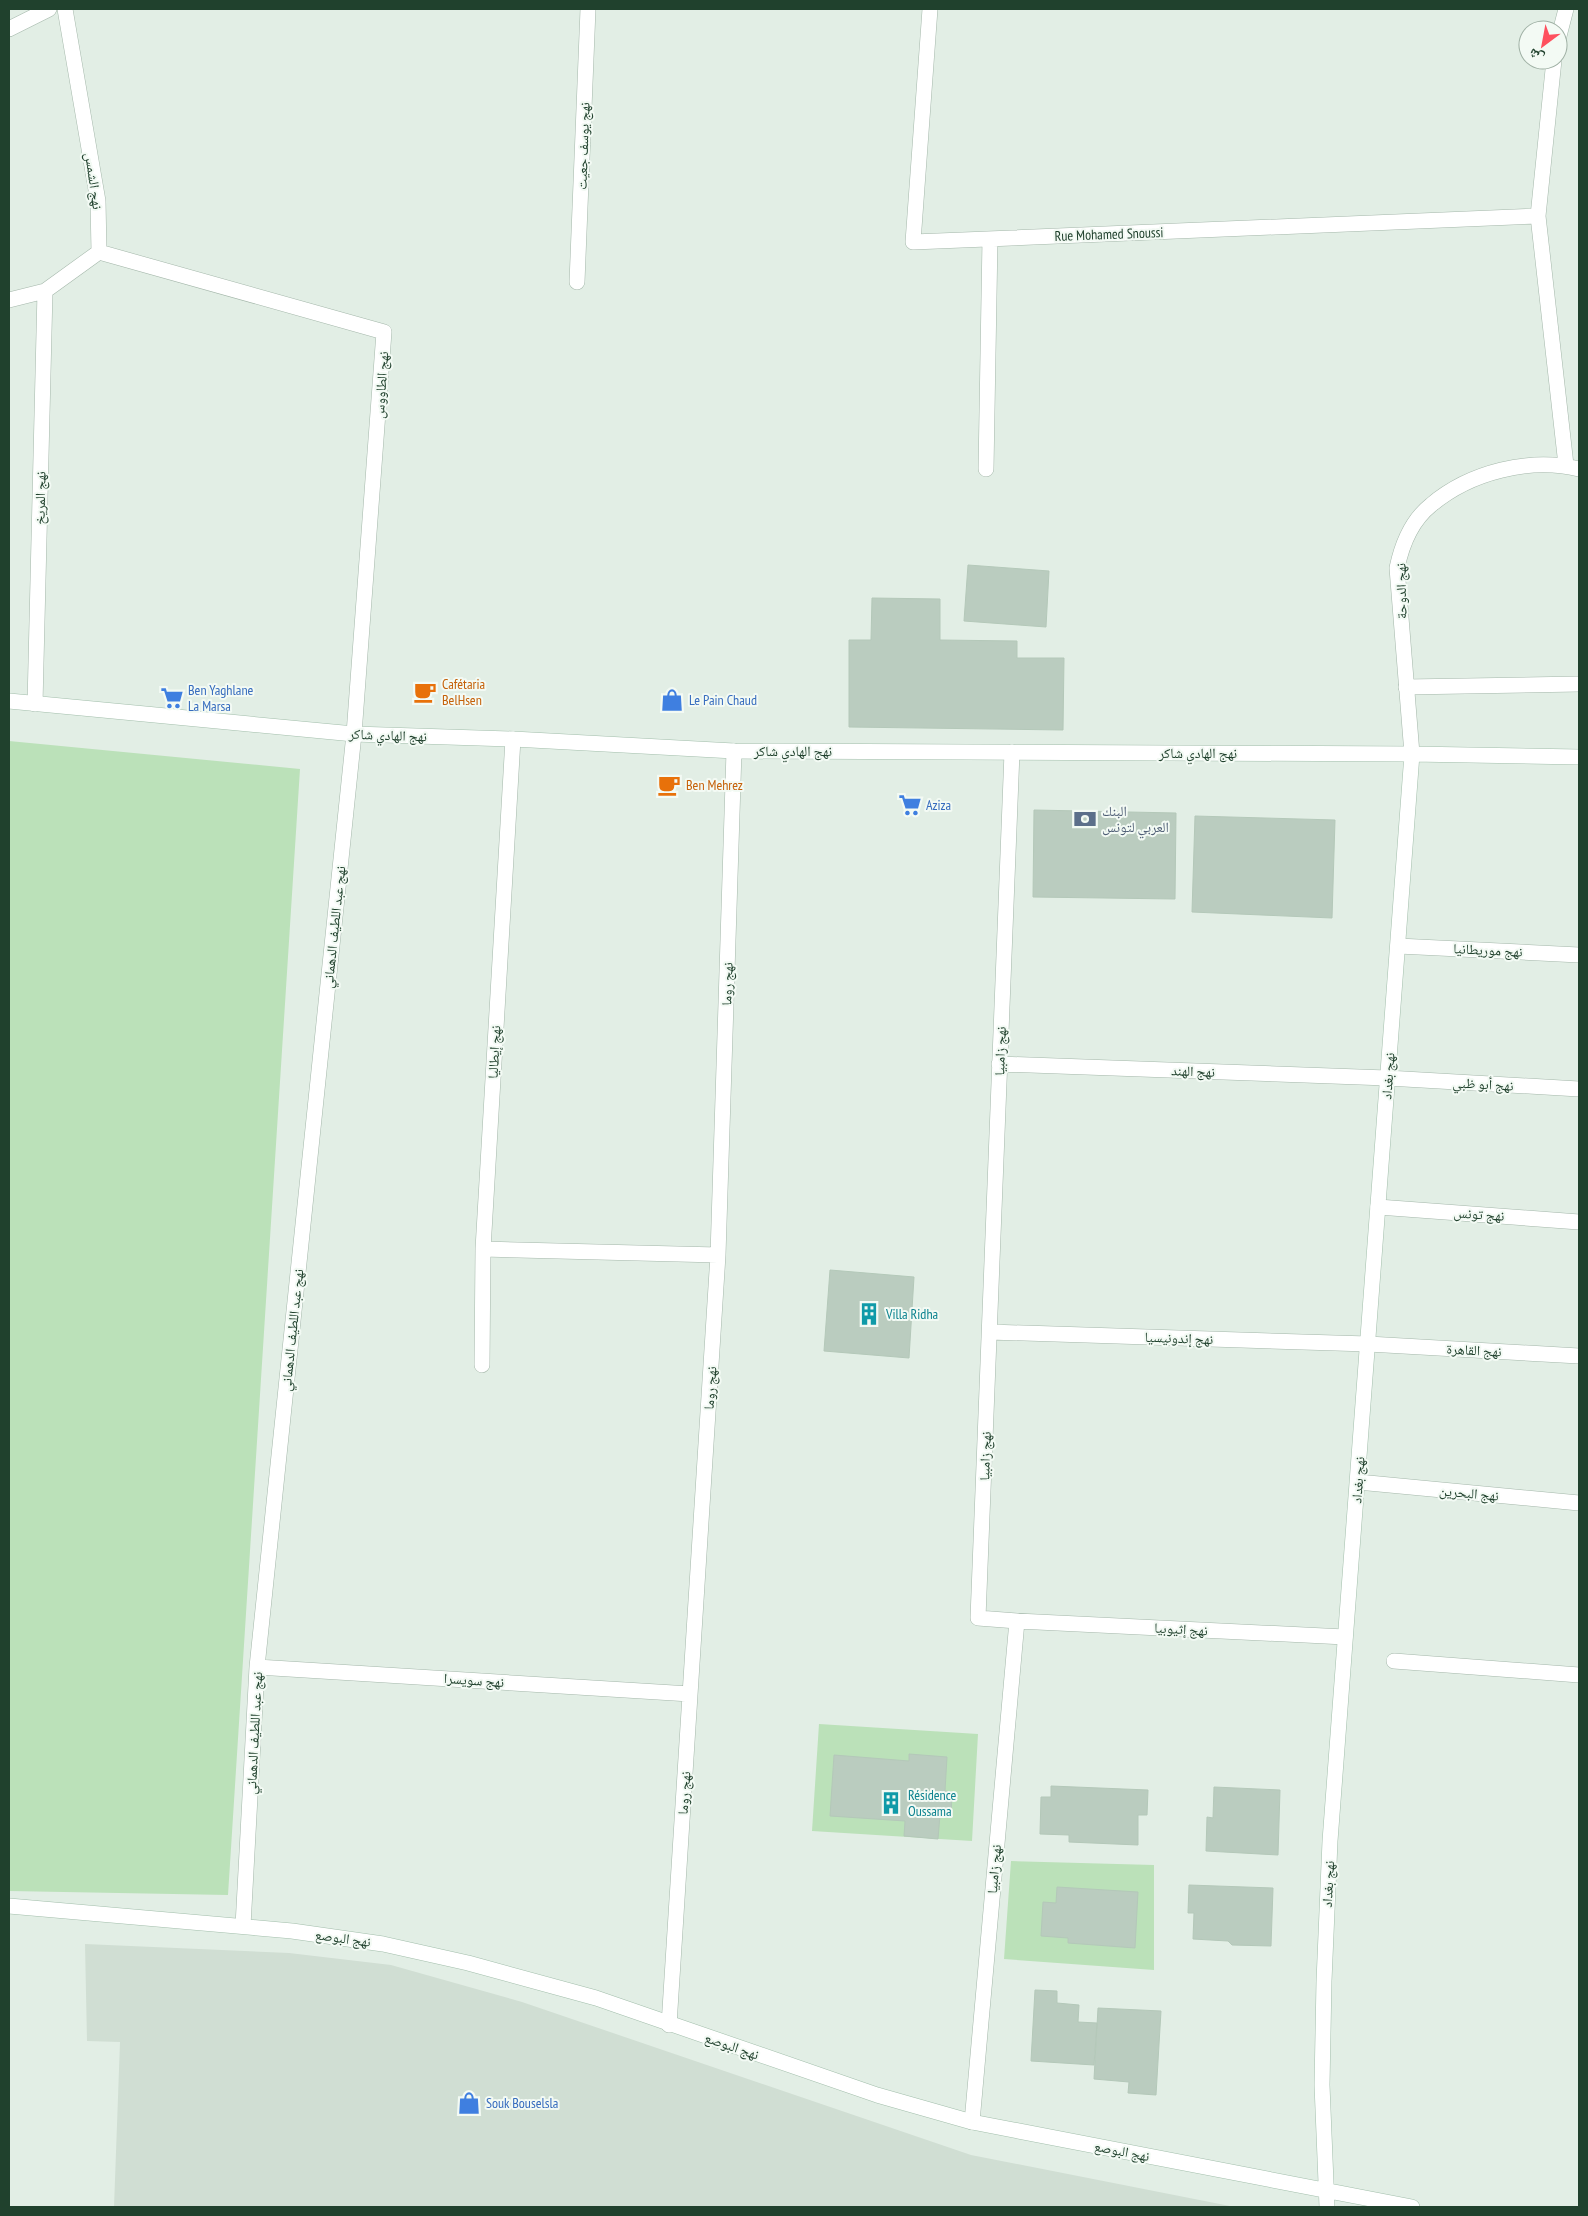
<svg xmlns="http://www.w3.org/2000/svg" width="1588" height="2216" font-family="'PT Sans Narrow','Noto Naskh Arabic',sans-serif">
<rect width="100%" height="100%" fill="#e2eee5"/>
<path fill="#d0ded3" d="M85,1944l204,9 102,12 131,37 449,153 264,52h-1121l6,-165 -33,-1z"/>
<path fill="#bbe1b9" d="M9,741l291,28 -72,1126 -219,-4z
M819,1724l159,10 -6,107 -160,-10z
M1011,1861l143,4v105l-150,-11z"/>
<path fill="#baccbf" stroke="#b4c8b9" d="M968,565l81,6 -3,56 -82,-6z
M872,598l68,1v41l77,1v17h47l-1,72 -214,-3v-87h22z
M1034,810l142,3 -1,86 -142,-2z
M1195,816l140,4 -3,98 -140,-6z
M830,1270l84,7 -5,81 -85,-7z
M909,1754l38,3 -2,34 7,1 -1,24 -11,-1 -2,24 -34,-3 1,-15 -75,-5 4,-61 75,6z
M1051,1786l97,4 -1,25h-9v30l-69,-3v-7l-29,-1 1,-37h10z
M1214,1787l66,3 -2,65 -72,-4 1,-34 6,1z
M1189,1885l84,3 -2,58 -39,-1 -4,-4 -35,-2 1,-26h-6z
M1057,1887l81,5 -3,56 -67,-5v-5l-27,-2 2,-34 13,1z
M1035,1990l22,1v12l22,2 -1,17 19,1 -3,42 -63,-4z
M1098,2008l63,3 -5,84 -28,-2 1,-11 -35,-3z"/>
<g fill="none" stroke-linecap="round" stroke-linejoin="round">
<defs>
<path id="lane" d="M1406,687l173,-3"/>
<path id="street" d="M65,9l33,192 1,51
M930,9l-17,233 625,-26
M9,29l40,-20
M1558,40l8,-31
M1554,60l-16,156 28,249
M99,252l285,80 -30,402 -97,933 -14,259
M577,282l11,-273
M9,300l36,-9 54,-39
M986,469l4,-230
M35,704l10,-413
M1412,754l-15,-186c5,-24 14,-47 34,-63 39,-33 99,-48 148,-36
M1398,946l181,9
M999,1064l388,14 192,11
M1378,1207l201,15
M483,1249l235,6
M990,1332l378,12 211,12
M482,1365l1,-116 30,-510
M1358,1482l221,21
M1017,1621l328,16
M1394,1661l185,14
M257,1667l433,27
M669,2025l49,-770 16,-504
M972,2122l45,-501 -39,-3 34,-866"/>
<path id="secondary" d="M9,701l345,33 159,5 221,12 678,3 167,3
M9,1906l283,25 91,13 85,19 128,35 281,97 95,27 440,85
M1327,2207l-5,-122 2,-104 6,-140 82,-1087"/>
</defs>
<use href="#lane" stroke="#a4b7aa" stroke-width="16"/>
<use href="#street" stroke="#a4b7aa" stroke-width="16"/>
<use href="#secondary" stroke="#a2beab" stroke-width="16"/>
<use href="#lane" stroke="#fff" stroke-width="15"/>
<use href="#street" stroke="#fff" stroke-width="15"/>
<use href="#secondary" stroke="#fff" stroke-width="15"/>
</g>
<defs>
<symbol id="cafe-bare" viewBox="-9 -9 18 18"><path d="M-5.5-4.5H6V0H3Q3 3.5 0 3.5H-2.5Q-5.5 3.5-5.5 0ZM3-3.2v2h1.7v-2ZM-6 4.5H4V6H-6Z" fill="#e8710a" stroke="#f3faf4" stroke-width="2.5" paint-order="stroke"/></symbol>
<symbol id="supermarket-bare" viewBox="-9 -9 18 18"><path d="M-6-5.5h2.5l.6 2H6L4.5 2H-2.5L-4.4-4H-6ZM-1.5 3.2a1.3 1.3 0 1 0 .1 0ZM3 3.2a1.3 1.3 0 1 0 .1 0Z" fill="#3f7fe0" stroke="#f3faf4" stroke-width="2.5" paint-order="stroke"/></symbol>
<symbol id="shop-bare" viewBox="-9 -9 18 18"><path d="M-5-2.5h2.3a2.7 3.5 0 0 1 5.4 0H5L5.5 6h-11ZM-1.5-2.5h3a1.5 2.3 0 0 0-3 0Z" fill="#3f7fe0" stroke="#f3faf4" stroke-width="2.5" paint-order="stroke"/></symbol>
<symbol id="bank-bare" viewBox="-9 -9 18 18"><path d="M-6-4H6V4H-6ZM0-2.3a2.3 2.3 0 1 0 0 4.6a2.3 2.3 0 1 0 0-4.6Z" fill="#5c6f8a" stroke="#f3faf4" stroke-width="2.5" paint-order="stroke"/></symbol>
<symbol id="building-bare" viewBox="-9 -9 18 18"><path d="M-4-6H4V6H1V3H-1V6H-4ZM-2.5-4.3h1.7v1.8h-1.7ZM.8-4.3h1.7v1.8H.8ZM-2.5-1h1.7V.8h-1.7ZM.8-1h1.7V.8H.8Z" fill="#0f9aa8" stroke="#f3faf4" stroke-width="2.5" paint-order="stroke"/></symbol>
</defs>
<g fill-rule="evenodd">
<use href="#cafe-bare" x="409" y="676" width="32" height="32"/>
<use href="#supermarket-bare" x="156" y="682" width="32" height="32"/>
<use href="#shop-bare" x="656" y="684" width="32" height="32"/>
<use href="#cafe-bare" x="653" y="769" width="32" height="32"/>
<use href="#supermarket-bare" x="894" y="789" width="32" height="32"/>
<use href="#bank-bare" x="1069" y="803" width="32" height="32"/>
<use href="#building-bare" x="853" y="1298" width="32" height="32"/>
<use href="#building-bare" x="875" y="1787" width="32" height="32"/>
<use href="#shop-bare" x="453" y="2087" width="32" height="32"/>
</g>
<g text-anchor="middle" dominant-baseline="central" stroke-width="4" stroke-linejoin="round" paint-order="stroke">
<g font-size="14" fill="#20412d" stroke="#f3faf4">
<text transform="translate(583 146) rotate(-88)">نهج يوسف جعيت</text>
<text transform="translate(94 181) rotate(82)">نهج الشمس</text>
<text transform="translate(1109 234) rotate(-2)">Rue Mohamed Snoussi</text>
<text transform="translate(381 385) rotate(-86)">نهج الطاووس</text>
<text transform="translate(40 498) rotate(-89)">نهج المريخ</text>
<text transform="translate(1401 591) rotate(-91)">نهج الدوحة</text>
<text transform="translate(388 735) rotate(2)">نهج الهادي شاكر</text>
<text x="793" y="751">نهج الهادي شاكر</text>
<text x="1198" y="753">نهج الهادي شاكر</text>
<text transform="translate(334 927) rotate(-84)">نهج عبد اللطيف الدهماني</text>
<text transform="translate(1488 950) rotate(3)">نهج موريطانيا</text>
<text transform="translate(727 984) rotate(-88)">نهج روما</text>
<text transform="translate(1000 1051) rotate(-88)">نهج زامبيا</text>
<text transform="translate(494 1052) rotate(-87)">نهج إيطاليا</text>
<text transform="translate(1193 1071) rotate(2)">نهج الهند</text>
<text transform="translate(1388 1076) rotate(-86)">نهج بغداد</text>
<text transform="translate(1483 1084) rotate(3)">نهج أبو ظبي</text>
<text transform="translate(1479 1214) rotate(4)">نهج تونس</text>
<text transform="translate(292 1330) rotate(-84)">نهج عبد اللطيف الدهماني</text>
<text transform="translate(1179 1338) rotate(2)">نهج إندونيسيا</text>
<text transform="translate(1474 1350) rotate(3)">نهج القاهرة</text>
<text transform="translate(710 1388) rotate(-86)">نهج روما</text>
<text transform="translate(985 1456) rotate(-88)">نهج زامبيا</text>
<text transform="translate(1358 1480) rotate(-86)">نهج بغداد</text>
<text transform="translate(1469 1493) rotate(5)">نهج البحرين</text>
<text transform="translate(1181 1629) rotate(3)">نهج إثيوبيا</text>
<text transform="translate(474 1680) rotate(4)">نهج سويسرا</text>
<text transform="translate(254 1733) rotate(-87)">نهج عبد اللطيف الدهماني</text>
<text transform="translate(684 1793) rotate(-86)">نهج روما</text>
<text transform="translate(994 1869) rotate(-85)">نهج زامبيا</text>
<text transform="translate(1328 1884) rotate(-87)">نهج بغداد</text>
<text transform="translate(343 1938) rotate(8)">نهج البوصع</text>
<text transform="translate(732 2046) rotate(19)">نهج البوصع</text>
<text transform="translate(1122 2151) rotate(11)">نهج البوصع</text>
</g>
<g font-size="14" fill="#c56008" stroke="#f3faf4" text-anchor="start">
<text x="442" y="684">Cafétaria<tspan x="442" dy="16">BelHsen</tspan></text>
<text x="686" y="785">Ben Mehrez</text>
</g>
<g font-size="14" fill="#366cbe" stroke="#f3faf4" text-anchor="start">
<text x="188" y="690">Ben Yaghlane<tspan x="188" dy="16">La Marsa</tspan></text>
<text x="689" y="700">Le Pain Chaud</text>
<text x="926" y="805">Aziza</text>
<text x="486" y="2103">Souk Bouselsla</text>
</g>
<g font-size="14" fill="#4e5e75" stroke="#f3faf4" text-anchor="start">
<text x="1102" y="811">البنك<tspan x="1102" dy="16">العربي لتونس</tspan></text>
</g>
<g font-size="14" fill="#0d838f" stroke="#f3faf4" text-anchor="start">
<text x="886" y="1314">Villa Ridha</text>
<text x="908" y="1795">Résidence<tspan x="908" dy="16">Oussama</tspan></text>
</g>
</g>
<rect width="1588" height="2216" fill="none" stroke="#20412d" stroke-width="20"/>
<g transform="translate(1543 45) rotate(212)"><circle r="24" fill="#f3faf4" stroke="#9fb0a4"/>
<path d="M0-4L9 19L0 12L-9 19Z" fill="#fe505e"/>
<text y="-8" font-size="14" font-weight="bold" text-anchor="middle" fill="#20412d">ش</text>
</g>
</svg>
